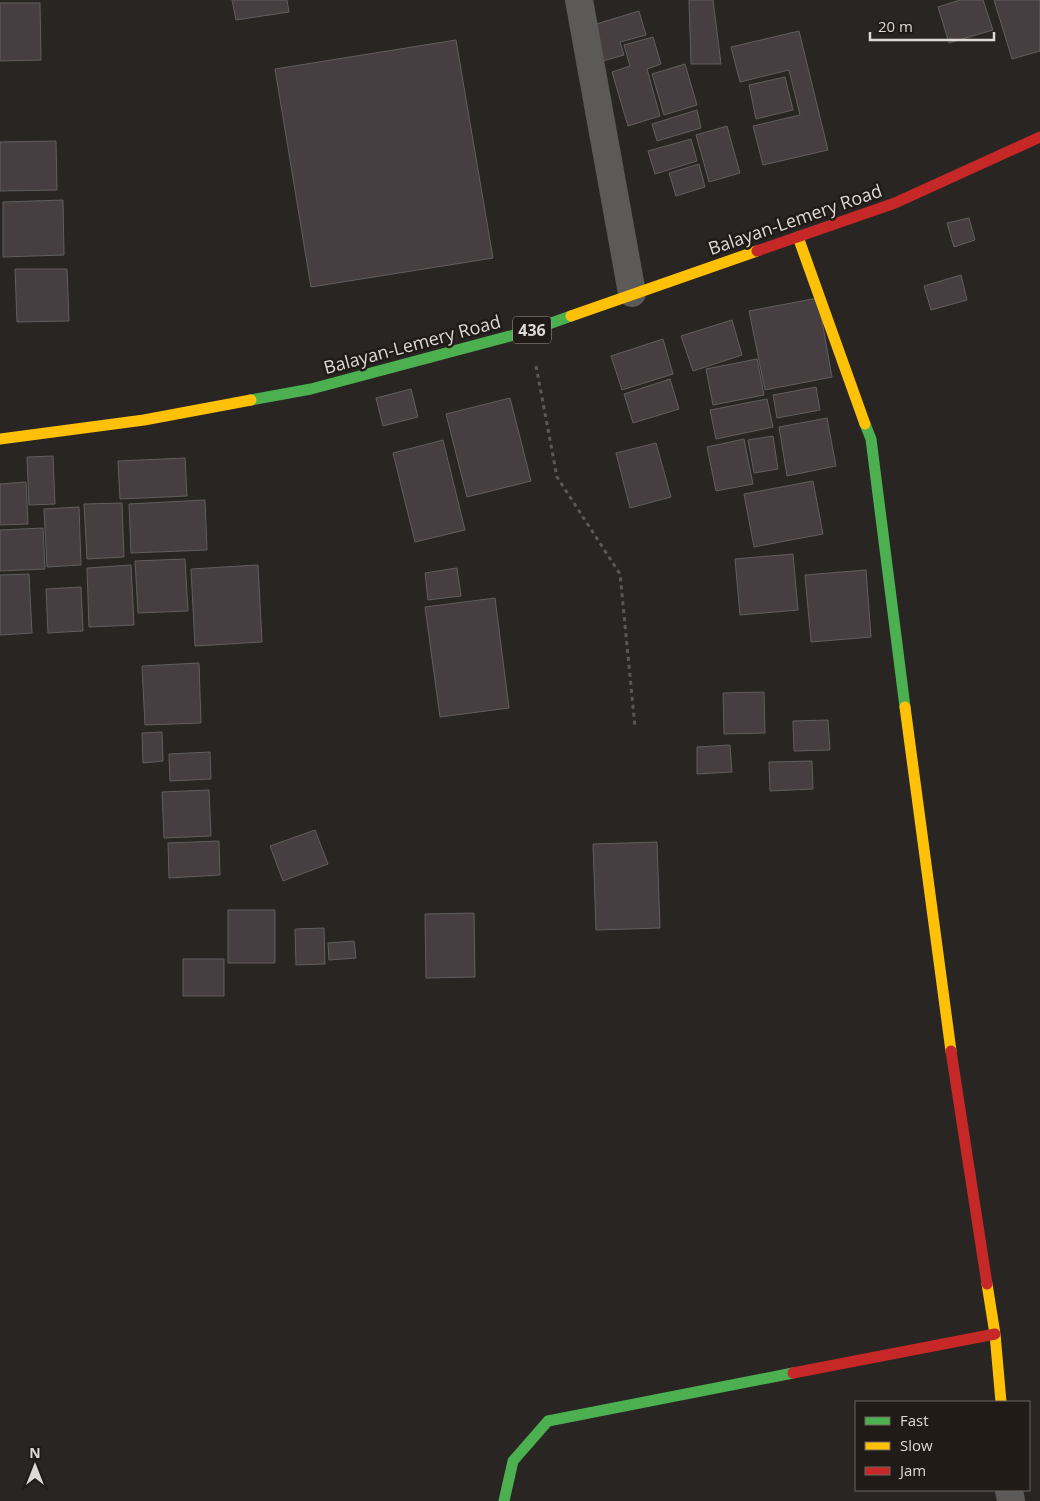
<svg xmlns="http://www.w3.org/2000/svg" width="1040" height="1501" font-family="'Open Sans',sans-serif">
<rect width="100%" height="100%" fill="#282523"/>
<path fill="#463e41" stroke="#615f5e" d="M232,0h55l2,12 -53,8z
M689,0h24l8,64h-30z
M960,0h23l10,30 -44,13 -11,-36z
M994,0h46v51l-28,8z
M0,3h40l1,57 -41,1z
M639,11l7,24 -26,7 4,13 -21,6 -10,-36z
M799,31l29,119 -65,15 -10,-39 47,-11 -11,-45 -49,12 -9,-35z
M653,37l8,27 -14,5 13,47 -32,10 -16,-54 18,-6 -6,-21z
M456,40l37,218 -182,29 -36,-218z
M685,64l12,41 -33,10 -12,-41z
M785,77l8,33 -37,9 -7,-34z
M697,110l4,18 -44,13 -5,-17z
M727,126l13,47 -31,9 -13,-47z
M691,139l6,22 -42,13 -7,-23z
M56,141l1,49 -57,1v-49z
M699,164l6,23 -29,9 -7,-23z
M63,200l1,55 -61,2v-55z
M969,218l6,22 -21,7 -7,-24z
M15,269h52l2,52 -52,1z
M961,275l6,25 -36,10 -7,-24z
M818,298l14,79 -67,13 -16,-79z
M732,320l10,35 -49,16 -12,-35z
M663,339l10,35 -51,16 -11,-34z
M757,359l7,36 -51,10 -7,-36z
M670,379l9,30 -46,14 -9,-29z
M816,387l4,23 -43,8 -4,-23z
M411,389l7,28 -35,9 -7,-28z
M510,398l21,83 -64,16 -21,-83z
M767,399l6,28 -57,12 -6,-29z
M827,418l9,48 -49,10 -8,-49z
M773,436l5,33 -24,4 -6,-33z
M744,439l9,45 -37,7 -9,-44z
M443,440l22,90 -50,12 -22,-89z
M656,443l15,54 -41,11 -14,-55z
M53,456l2,48 -26,1 -2,-48z
M185,458l2,38 -67,3 -2,-38z
M813,481l10,53 -69,13 -10,-53z
M26,482l2,42 -28,1v-41z
M205,500l2,50 -76,3 -2,-49z
M122,503l2,54 -37,2 -3,-55z
M79,507l2,58 -34,2 -3,-58z
M43,528l2,41 -45,2v-41z
M793,554l5,56 -58,5 -5,-56z
M185,559l3,52 -50,2 -3,-52z
M131,565l3,60 -45,2 -2,-59z
M258,565l4,77 -67,4 -4,-77z
M457,568l4,28 -33,4 -3,-27z
M866,570l5,67 -60,5 -6,-67z
M29,574l3,59 -32,2v-60z
M81,587l2,44 -35,2 -2,-44z
M495,598l14,110 -69,9 -15,-110z
M199,663l2,60 -56,2 -3,-59z
M764,692l1,41 -41,1 -1,-41z
M828,720l2,30 -36,1 -1,-30z
M162,732l1,29 -20,2 -1,-30z
M730,745l2,27 -35,2v-27z
M210,752l1,27 -41,2 -1,-27z
M812,761l1,28 -43,2 -1,-29z
M209,790l2,46 -47,2 -2,-46z
M315,830l13,34 -45,17 -13,-35z
M219,841l1,34 -51,3 -1,-35z
M657,842l3,86 -64,2 -3,-86z
M228,910h47v53h-47z
M474,913l1,64 -49,1 -1,-64z
M324,928l1,36 -29,1 -1,-36z
M354,941l2,17 -27,2 -1,-17z
M183,959h41v37h-41z"/>
<g fill="none" stroke-linecap="round" stroke-linejoin="round">
<path stroke="#5b5958" stroke-width="3" stroke-dasharray="4 4" stroke-linecap="butt" d="M536,366l21,111 63,97 15,153"/>
<path stroke="#5c5a58" stroke-width="28" d="M579,0l53,293
M1009,1490l2,11"/>
<path stroke="#4caf50" stroke-width="11" d="M251,400l60,-11 218,-58 42,-15
M865,424l6,15 34,268
M504,1501l9,-40 35,-40 245,-48"/>
<path stroke="#ffc107" stroke-width="11" d="M798,237l67,187
M571,316l186,-65
M0,439l144,-19 107,-20
M905,707l46,344
M987,1284l8,50 6,68"/>
<path stroke="#c62828" stroke-width="11" d="M757,251l138,-48 145,-66
M951,1051l36,233
M793,1373l202,-39"/>
</g>
<g text-anchor="middle" dominant-baseline="central" stroke-width="5" stroke-linejoin="round" paint-order="stroke">
<rect fill="#211b17" stroke="#a5a09d" stroke-width="1" x="513" y="316.5" width="38" height="27" rx="4"/>
<g font-size="16" font-weight="bold" fill="#ddd9d6">
<text x="532" y="330">436</text>
</g>
<g font-size="18" fill="#ddd9d6" stroke="#211b17">
<text transform="translate(795 219) rotate(-19)">Balayan-Lemery Road</text>
<text transform="translate(412 344) rotate(-15)">Balayan-Lemery Road</text>
</g>
</g>
<rect x="855" y="1401" width="175" height="90" fill="#211b17" stroke="#6c6763"/>
<rect x="865" y="1417" width="25" height="8" fill="#4caf50" stroke="#6c6763"/>
<text x="900" y="1426" font-size="15" fill="#ddd9d6">Fast</text>
<rect x="865" y="1442" width="25" height="8" fill="#ffc107" stroke="#6c6763"/>
<text x="900" y="1451" font-size="15" fill="#ddd9d6">Slow</text>
<rect x="865" y="1467" width="25" height="8" fill="#c62828" stroke="#6c6763"/>
<text x="900" y="1476" font-size="15" fill="#ddd9d6">Jam</text>
<g transform="translate(35 1466)" stroke="#211b17" stroke-width="4" paint-order="stroke">
<path d="M0-4L9 19L0 12L-9 19Z" fill="#ddd9d6"/>
<text y="-8" font-size="14" font-weight="bold" text-anchor="middle" fill="#ddd9d6">N</text>
</g>
<path d="M870 32v8h124v-8" fill="none" stroke="#ddd9d6" stroke-width="2.5"/>
<text x="878" y="32" font-size="15" fill="#ddd9d6" stroke="#211b17" stroke-width="4" paint-order="stroke">20 m</text>
</svg>
